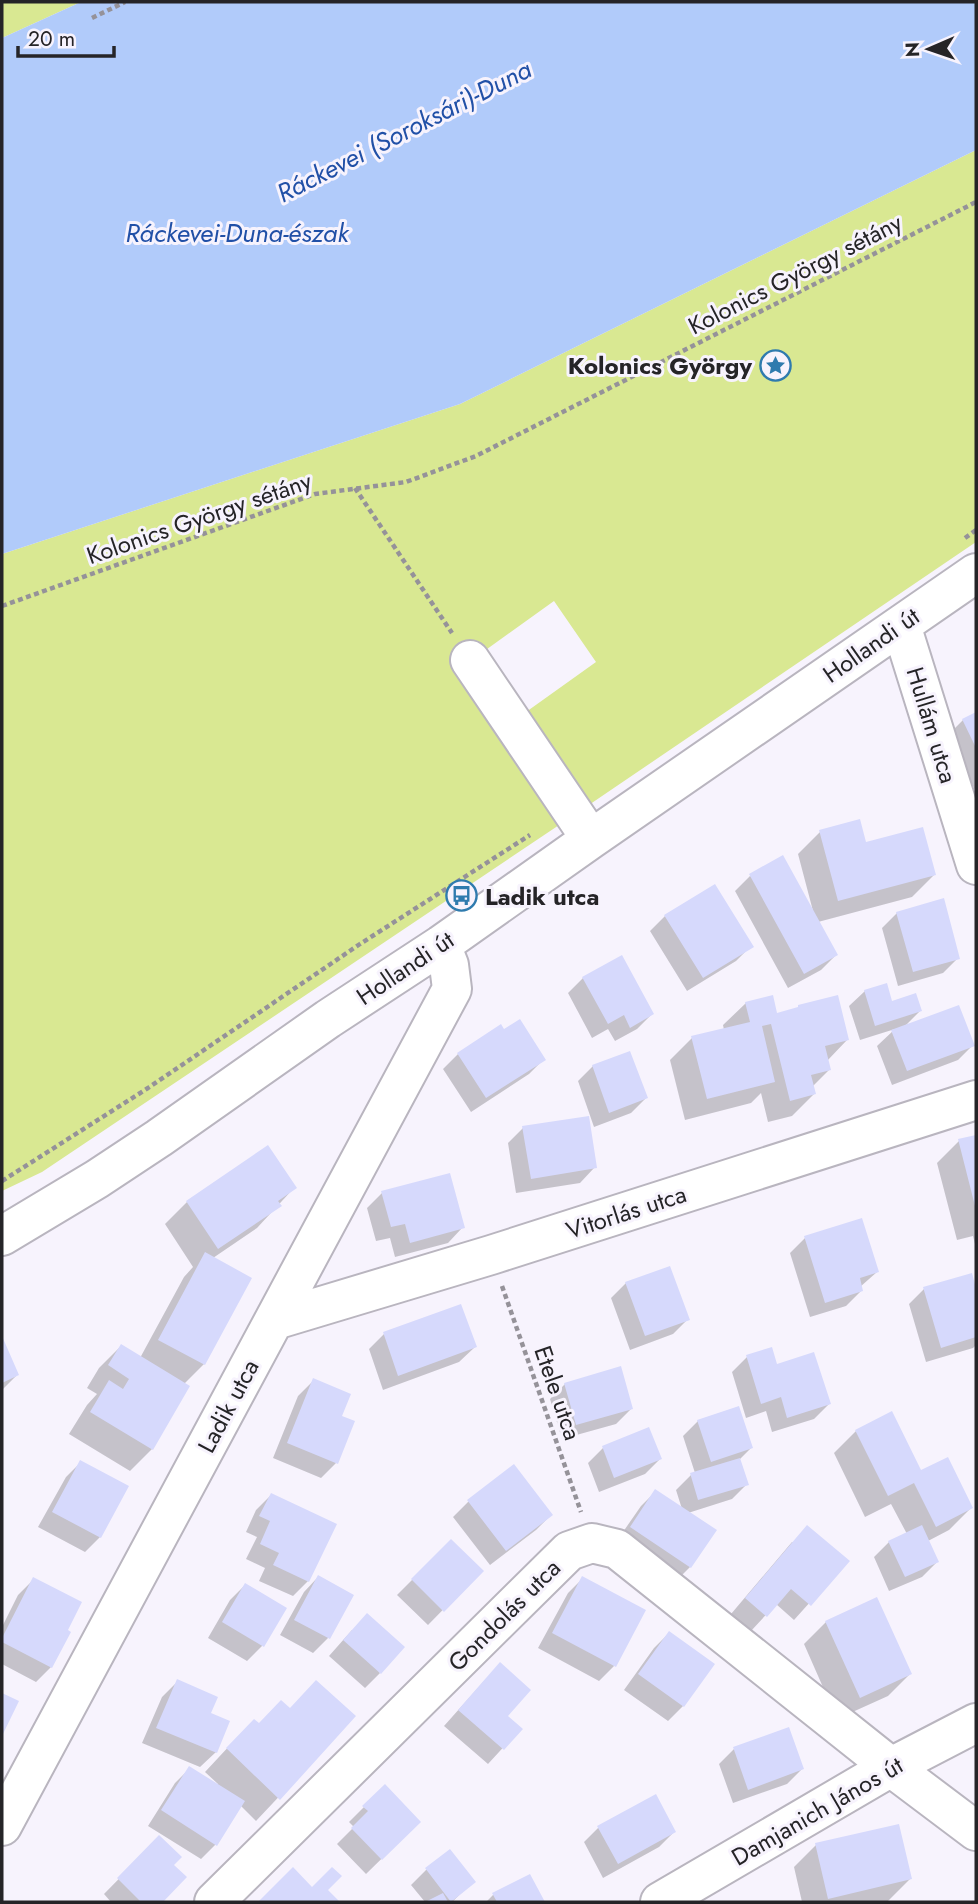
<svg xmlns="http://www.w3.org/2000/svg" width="978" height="1904" font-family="Jost,sans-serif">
<rect width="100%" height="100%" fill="#f7f3fd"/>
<path fill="#d9e892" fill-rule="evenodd" d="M2,2h79l-79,36z
M976,150v392l-396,269 -538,361 -40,19v-637l458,-150zM554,601l42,61 -77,55 -43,-60z"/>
<path fill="#b1cbfa" d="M81,2h895v148l-516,254 -458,150v-516z"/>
<path fill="#0003" d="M976,714v75l-1,1 -27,-55 15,-15z
M820,832l45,12 69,31 -22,22 -94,25 18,33 -15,15 -33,18 -53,-97 15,-15 63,35 -15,-57z
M897,913l61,45 -15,15 -45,13 -16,-58z
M665,916l86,30 -15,15 -49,30 -37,-60z
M583,978l69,36 -15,15 -22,12 -7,-12 -16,9 -24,-45z
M865,991l26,12 29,8 -17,17 70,17 -15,15 -66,25 -15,-39 18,-17 -35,11 -11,-34z
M746,1003l101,37 -20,21 2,9 -17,17 2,7 -22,22 -24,6 -7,-29 -10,10 -66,17 -15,-60 22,-22 32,-8 -1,-5z
M500,1026l4,5 40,28 -15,15 -58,38 -28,-43 15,-15z
M593,1066l53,32 -15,15 -37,14 -16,-46z
M523,1128l72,39 -15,16 -64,10 -8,-50z
M976,1136v112l-3,-12 -16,4 -20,-77 22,-22z
M294,1188l-37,40 -44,30 37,21 -46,85 -20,20 -32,65 -22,22 -61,-37 18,-29 10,-11 -10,-6 12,-20 22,-22 19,12 44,-81 9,-10 -28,-43 22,-22z
M382,1193l81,34 -15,16 -53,14 -5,-19 -14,3 -9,-33z
M861,1220l16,52 -17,15 1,4 -15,15 -36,11 -20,-64 15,-15z
M971,1275l5,19v51l-3,3 -47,14 -17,-58 15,-15z
M626,1283l62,36 -15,15 -43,16 -19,-52z
M460,1306l15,41 -16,15 -76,28 -14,-41 15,-15z
M2,1341l15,34 -15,15z
M747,1357l29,9 53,38 -15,15 -42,13 -6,-21 -20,7 -14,-46z
M313,1381l27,36 -4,46 -15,15 -48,-20 25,-62z
M565,1384l66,25 -15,15 -54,15 -12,-40z
M698,1421l53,27 -12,12 8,24 -15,15 -44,14 26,18 -24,36 -15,15 -59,-40 25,-36 15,-15 26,18 -6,-19 15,-15 4,-2 -12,-37z
M856,1431l65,41 50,36 -22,22 -21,11 9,21 -15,15 -33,14 -15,-34 15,-15 18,-8 -16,-30 -26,13 -31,-64z
M603,1448l57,11 -15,15 -46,18 -11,-29z
M81,1462l45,25 -26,50 -15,15 -47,-25 28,-50z
M514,1467l37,48 -15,15 -46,35 -37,-48 15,-15z
M271,1495l37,86 -15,15 -34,-15 6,-13 -19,-9 11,-22 -11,-5 10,-22z
M451,1541l30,30 -53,54 -31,-30z
M792,1542l55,19 -53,59 -18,-16 -25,27 -20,-17z
M318,1577l34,18 -24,43 -15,15 -33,-18 24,-43z
M583,1578l31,88 -15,15 -61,-33 30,-55z
M33,1580l18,87 -15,15 -34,-18v-37l16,-32z
M245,1585l40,24 -23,37 -15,15 -39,-23 22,-38z
M826,1622l84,52 -22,22 -51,23 -33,-75z
M352,1630l28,43 -15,15 -36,-32z
M669,1633l14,73 -15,15 -44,-31 30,-42z
M485,1680l20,36 15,13 -32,35 -44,-38z
M177,1682l32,32 7,38 -16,15 -58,-24 20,-46z
M289,1710l65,7 -98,104 -16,-16 -24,39 -15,15 -53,-33 27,-43 15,-15 27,18 1,-2 -13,-12 27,-29 26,-18z
M734,1749l68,20 -15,15 -54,19 -14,-39z
M385,1786l34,36 -53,52 -29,-30 17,-17 -5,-5z
M599,1827l75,5 -15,15 -56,31 -19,-36z
M159,1838l13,27 13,12 -24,25h-50l-7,-8z
M816,1845l94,34 -22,22 -6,1h-80l-8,-35z
M449,1851l24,31 -21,20h-27l-14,-17 15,-15z
M529,1876l14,26h-57l7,-7z"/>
<path fill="#d6d9fc" d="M976,712v36l-14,-29z
M860,819l6,23 57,-15 13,48 -98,26 -19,-71z
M783,855l55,100 -34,19 -55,-100z
M715,884l39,63 -51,31 -39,-63z
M944,898l16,61 -47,13 -17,-60z
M622,955l32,59 -24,14 -6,-13 -16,9 -26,-47z
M887,983l5,18 24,-8 6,18 -47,15 -11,-36z
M773,995l4,18 21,-6v-2l40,-10 11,45 -24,6 6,24 -20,5 5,19 -26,7 -19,-77 -9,2 13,56 -68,17 -16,-63 59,-14 -5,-20z
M959,1005l16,41 -68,25 -16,-41z
M520,1019l26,41 -60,38 -29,-45 44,-29 3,5z
M630,1051l18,47 -39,15 -17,-48z
M589,1116l8,52 -66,11 -9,-53z
M976,1135v71h-1l-17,-67z
M268,1145l29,43 -19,13 4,5 -64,43 -32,-48z
M450,1173l15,55 -55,15 -5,-19 -14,3 -10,-36z
M862,1218l17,54 -19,6 3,13 -38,12 -21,-67z
M205,1252l47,26 -47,87 -47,-25z
M670,1266l20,54 -45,16 -20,-54z
M972,1273l4,15v49l-35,11 -18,-61z
M461,1304l16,43 -79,29 -15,-44z
M2,1336l17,39 -17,8z
M121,1344l69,42 -37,64 -63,-38 19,-32 14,9 6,-10 -21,-14z
M772,1347l5,17 37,-12 17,52 -44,14 -6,-21 -20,7 -15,-49z
M621,1366l12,43 -57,16 -12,-42z
M313,1378l38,16 -9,22 13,5 -17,43 -51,-21z
M739,1406l14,42 -42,14 -14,-42z
M892,1411l29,59 27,-13 25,51 -37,19 -22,-44 -26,13 -33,-66z
M649,1427l13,32 -48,19 -12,-32z
M740,1458l9,27 -51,15 -8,-27z
M80,1460l49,26 -28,52 -49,-26z
M514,1464l39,51 -47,36 -39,-51z
M655,1489l62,41 -26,38 -61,-41z
M271,1493l66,31 -28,58 -36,-17 6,-12 -19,-9 10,-23 -11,-5z
M807,1525l43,36 -39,45 -20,-17 -24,28 -22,-19z
M922,1525l17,37 -34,15 -17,-36z
M451,1539l33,32 -40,41 -33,-33z
M318,1575l36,20 -24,44 -36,-19z
M582,1576l64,34 -30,57 -64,-34z
M33,1577l49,25 -14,28 3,2 -19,36 -50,-26v-4z
M245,1583l42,25 -23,39 -42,-25z
M877,1597l35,77 -52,24 -35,-77z
M367,1613l38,34 -24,27 -38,-34z
M669,1631l46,33 -31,43 -46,-33z
M500,1662l31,28 -23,26 15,13 -19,21 -46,-40z
M177,1679l41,18 -7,16 19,8 -13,32 -61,-25z
M316,1680l40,36 -76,84 -54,-52 28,-29 5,4 22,-23 9,8z
M2,1693l17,8 -17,35z
M789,1727l15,42 -56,21 -15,-43z
M189,1766l56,35 -28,45 -56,-36z
M385,1784l36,38 -39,38 -31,-32 17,-17 -6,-5z
M656,1794l20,38 -58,32 -21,-38z
M899,1824l13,55 -84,20 -13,-56z
M159,1835l23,22 -8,8 13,12 -24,25h-22l-24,-24z
M450,1849l26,33 -25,20 -26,-34z
M293,1867l19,20 20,-20 10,9 -14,14 12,12h-82z
M530,1874l15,28h-48l-5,-9z
M443,1893l5,9h-23z"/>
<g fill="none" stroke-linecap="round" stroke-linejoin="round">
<defs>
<path id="minor" d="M901,625l75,240
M470,660l121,179
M2,1236l95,-57 62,-41 169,-119 113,-74 150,-106 385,-266
M275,1320l216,-65 485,-155
M2,1826l450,-837 -3,-24 -8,-20
M214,1902l355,-351 23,-8 25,6 274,218 85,64
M660,1902l231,-135 85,-44"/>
</defs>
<use href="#minor" stroke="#b9b5bf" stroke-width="42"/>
<path stroke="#959299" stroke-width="4.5" stroke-dasharray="5 3.5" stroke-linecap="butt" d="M92,18l33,-16
M355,488l97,145
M965,538l11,-8
M2,606l313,-112 91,-12 70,-26 500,-254
M2,1181l146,-93 212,-144 170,-109
M502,1286l79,226"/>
<use href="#minor" stroke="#fff" stroke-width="38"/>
</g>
<defs>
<symbol id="sight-ring" viewBox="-11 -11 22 22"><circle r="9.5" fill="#f7f3fd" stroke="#2f7bae" stroke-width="1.5"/><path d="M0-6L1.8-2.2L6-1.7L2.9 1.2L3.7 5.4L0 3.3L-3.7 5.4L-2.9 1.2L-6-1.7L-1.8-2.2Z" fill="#2f7bae"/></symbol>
<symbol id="bus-ring" viewBox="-11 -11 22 22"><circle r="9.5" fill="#f7f3fd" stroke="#2f7bae" stroke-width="1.5"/><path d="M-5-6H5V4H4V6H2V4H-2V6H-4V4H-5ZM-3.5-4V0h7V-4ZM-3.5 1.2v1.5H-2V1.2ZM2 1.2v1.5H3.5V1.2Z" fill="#2f7bae"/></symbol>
</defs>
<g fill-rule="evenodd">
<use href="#sight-ring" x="758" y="348" width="35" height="35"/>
<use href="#bus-ring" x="444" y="878" width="35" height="35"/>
</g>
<g text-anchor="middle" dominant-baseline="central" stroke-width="6" stroke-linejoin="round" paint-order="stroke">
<g font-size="24" fill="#252427" stroke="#f7f3fd">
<text transform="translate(795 274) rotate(-27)">Kolonics György sétány</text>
<text transform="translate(199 518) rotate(-19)">Kolonics György sétány</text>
<text transform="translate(871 645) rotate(-35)">Hollandi út</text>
<text transform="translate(932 725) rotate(73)">Hullám utca</text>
<text transform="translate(405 968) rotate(-34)">Hollandi út</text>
<text transform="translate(626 1212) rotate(-18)">Vitorlás utca</text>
<text transform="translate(558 1393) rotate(71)">Etele utca</text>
<text transform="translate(228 1406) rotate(-62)">Ladik utca</text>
<text transform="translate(504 1615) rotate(-45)">Gondolás utca</text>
<text transform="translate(817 1811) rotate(-30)">Damjanich János út</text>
</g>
<g font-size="24" font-weight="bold" fill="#252427" stroke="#f7f3fd" text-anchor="end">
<text x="752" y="365">Kolonics György</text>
<text x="485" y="896" text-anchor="start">Ladik utca</text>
</g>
<g font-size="26" font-style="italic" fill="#2150a7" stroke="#f7f3fd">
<text transform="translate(404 131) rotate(-27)">Ráckevei (Soroksári)-Duna</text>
<text x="237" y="233">Ráckevei-Duna-észak</text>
</g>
</g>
<rect width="978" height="1904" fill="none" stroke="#252427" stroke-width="7"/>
<g transform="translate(929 49) rotate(268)" stroke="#f7f3fd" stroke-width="5" paint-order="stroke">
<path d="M0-5L12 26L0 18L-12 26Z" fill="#252427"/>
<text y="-10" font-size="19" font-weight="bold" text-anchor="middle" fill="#252427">N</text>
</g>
<path d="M18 46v10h96v-10" fill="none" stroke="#252427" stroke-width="3.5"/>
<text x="28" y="46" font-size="21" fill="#252427" stroke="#f7f3fd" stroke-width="5" paint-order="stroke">20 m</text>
</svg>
